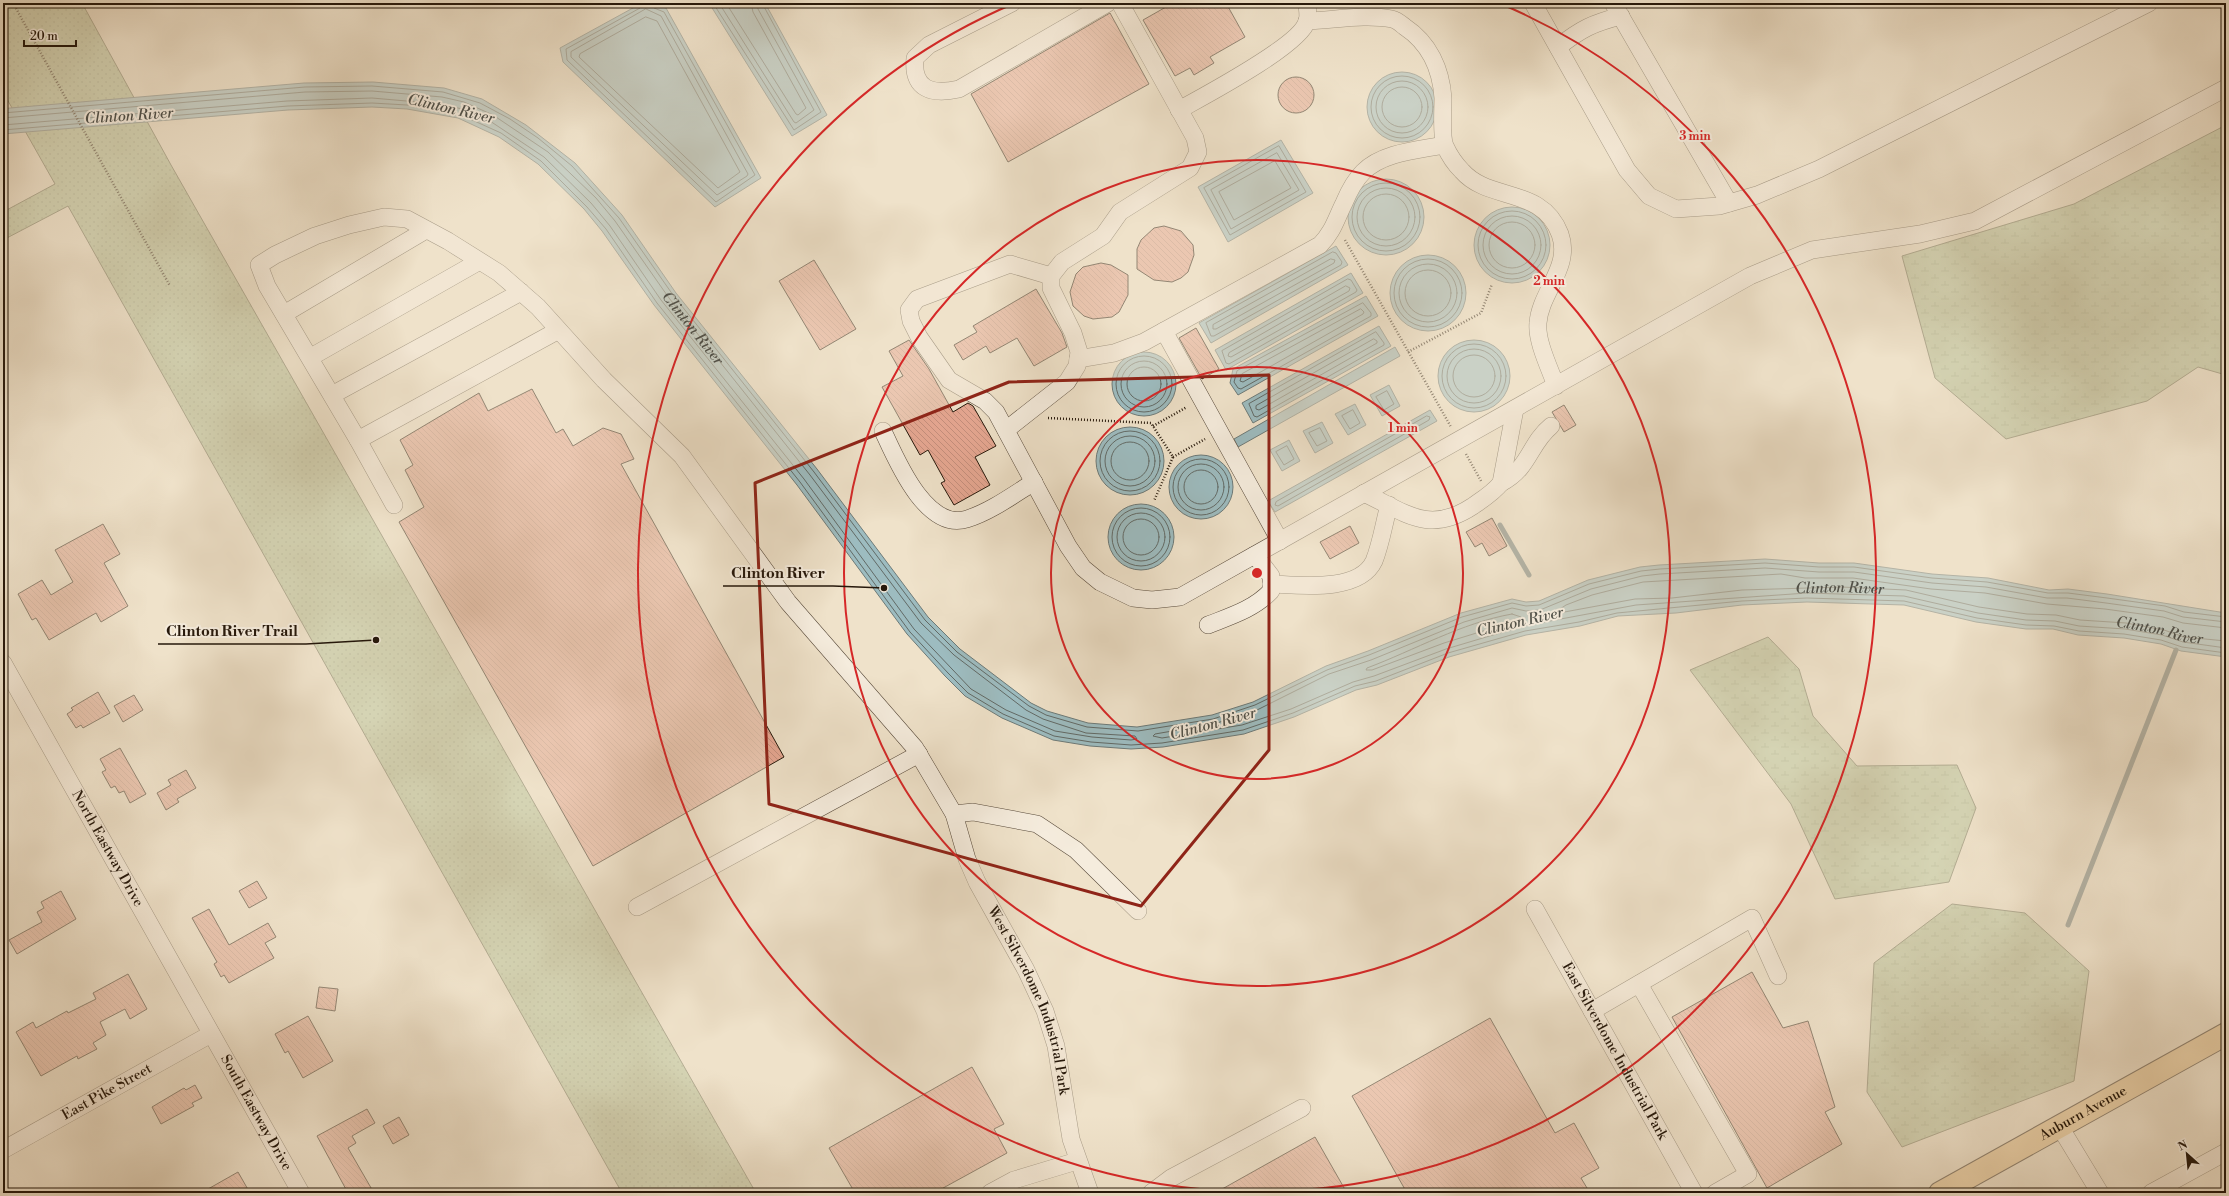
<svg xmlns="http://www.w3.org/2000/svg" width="2229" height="1196" font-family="'Libre Bodoni',serif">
<defs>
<pattern id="green-dots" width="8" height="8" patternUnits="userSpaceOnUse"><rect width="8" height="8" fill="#b6c499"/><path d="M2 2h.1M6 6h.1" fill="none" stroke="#9ca882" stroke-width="1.8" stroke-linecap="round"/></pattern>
<pattern id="wetland-marsh" width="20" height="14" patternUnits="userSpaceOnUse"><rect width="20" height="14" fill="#b6c499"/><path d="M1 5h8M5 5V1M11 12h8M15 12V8" fill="none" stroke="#9ca882"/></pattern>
<pattern id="building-back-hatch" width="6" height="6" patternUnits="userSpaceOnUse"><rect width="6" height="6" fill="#e6a792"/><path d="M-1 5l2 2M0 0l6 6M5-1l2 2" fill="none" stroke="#c58f7d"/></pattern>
</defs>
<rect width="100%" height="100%" fill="#efe2ca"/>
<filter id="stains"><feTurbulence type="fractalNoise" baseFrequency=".005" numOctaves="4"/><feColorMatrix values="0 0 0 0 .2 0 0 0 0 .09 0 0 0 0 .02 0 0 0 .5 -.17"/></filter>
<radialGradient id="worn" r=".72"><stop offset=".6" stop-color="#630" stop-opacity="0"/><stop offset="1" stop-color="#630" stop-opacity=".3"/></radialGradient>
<path fill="url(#green-dots)" stroke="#6e6e52" d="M3,3h79l89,162 585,1028h-134l-554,-987 -65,34v-28l52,-28 -52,-92z"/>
<path fill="url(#wetland-marsh)" stroke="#6e6e52" d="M2226,125v250l-28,-8 -51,34 -141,38 -71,-61 -33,-122 172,-52z
M1768,637l31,32 14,47 44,50 100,-1 19,43 -27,74 -114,17 -44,-95 -101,-134z
M1952,904l73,9 64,58 -15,110 -172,66 -35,-55 7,-129z"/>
<path fill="#9dbcc0" stroke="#6d7a78" d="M642,3h8l16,5 95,170 -46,29 -152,-145 -3,-14z
M709,3h56l62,112 -35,21z
M1367 107a35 35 0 1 1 70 0a35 35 0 1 1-70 0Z
M373,82l71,6 38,11 44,26 49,38 47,52 54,78 141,176 111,148 32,32 71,54 16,8 41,12 49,4 75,-12 41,-13 73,-36 42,-15 93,-38 51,-14 14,3 13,-1 49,-21 52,-13 19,-2 106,-6 54,4h35l78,11 56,4 61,12 19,-1 39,5 119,19v44l-45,-6 -20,-7 -37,-6 -46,-3 -25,-6h-27l-50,-7 -72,-17 -97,-3 -65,3 -66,8 -58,3 -38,10 -54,9 -77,22 -72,28 -21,5 -62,27 -50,17 -81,13 -32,2 -41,-3 -37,-6 -51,-22 -37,-22 -20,-20 -38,-42 -110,-149 -143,-180 -52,-74 -18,-22 -46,-45 -39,-27 -41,-19 -51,-9 -35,-2 -84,3 -285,24v-25l7,-1 294,-25z
M1281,140l32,53 -85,49 -30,-55z
M1348 217a38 38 0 1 1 76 0a38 38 0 1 1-76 0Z
M1474 245a38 38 0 1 1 76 0a38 38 0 1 1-76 0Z
M1336,246l12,19 -137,78 -12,-20z
M1390 293a38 38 0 1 1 76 0a38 38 0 1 1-76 0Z
M1351,273l12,20 -137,77 -11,-20z
M1366,296l12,20 -140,79 -8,-12 3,-14z
M1379,326l12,20 -138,77 -11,-20z
M1438 376a36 36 0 1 1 72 0a36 36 0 1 1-72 0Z
M1395,347l5,9 -162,91 -4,-8z
M1112 384a32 32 0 1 1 64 0a32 32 0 1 1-64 0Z
M1389,385l11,21 -18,10 -12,-21z
M1355,404l11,21 -18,10 -13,-21z
M1430,410l7,11 -162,91 -7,-11z
M1322,422l11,21 -18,10 -12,-22z
M1096 461a34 34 0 1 1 68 0a34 34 0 1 1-68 0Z
M1289,440l11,21 -18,10 -12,-21z
M1169 487a32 32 0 1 1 64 0a32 32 0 1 1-64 0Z
M1108 537a33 33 0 1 1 66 0a33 33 0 1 1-66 0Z"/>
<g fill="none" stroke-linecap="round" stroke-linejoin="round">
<g stroke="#626a66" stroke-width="1">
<path d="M643,3l-3,5 -74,41 1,11 149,142 39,-27 -91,-163 -10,-4 -2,-5"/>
<path d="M713,3l81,127 27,-18 -59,-109"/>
<path d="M719,3l75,119 2,1 18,-13 -56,-101 -1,-6"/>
<path d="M726,3l70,111 2,1 8,-7 -53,-96 -2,-9"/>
<path d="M646,9l15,7 87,158 -1,2 -30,19 -146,-138v-5z"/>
<path d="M646,17l11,4 83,151 -22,16 -139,-131 1,-3z"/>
<circle cx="1402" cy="107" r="31"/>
<circle cx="1402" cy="107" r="26"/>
<circle cx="1402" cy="107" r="20"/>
<path d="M3,113l302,-26 67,-1 71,6 37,11 30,16 28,19 34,28 47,52 54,77 141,177 111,148 32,32 72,54 17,9 41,12 51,4 75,-12 42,-14 72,-35 42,-15 93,-38 50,-14 14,3 13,-1 50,-21 52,-13 19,-2 105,-6 54,4h35l78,11 55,4 61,11h20l39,5 58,8 19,6 42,5"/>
<path id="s1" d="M3,118l302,-26 67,-1 70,6 22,5 29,13 55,37 48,46 19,23 54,77 141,177 111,148 33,32 72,55 17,9 43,14 49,3 2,3 -6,1 -39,-3 -37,-6 -49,-21 -35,-21 -57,-60 -110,-150 -143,-179 -51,-74 -19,-23 -47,-46 -54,-36 -28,-12 -21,-5 -69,-6 -85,3 -284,24"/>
<path d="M3,130l285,-24 84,-3 35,2 52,9 42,19 40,28 46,46 19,22 51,74 143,179 110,150 38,41 20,20 35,21 51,22 37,6 40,3 31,-2 81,-13 50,-17 62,-27 21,-5 72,-28 77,-22 54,-9 38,-9 125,-12 65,-3 97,3 73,17 49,7 28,1 25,5 45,3 37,6 21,7 44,6"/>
<path d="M1279,146l27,46 -76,43 -26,-47z"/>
<path d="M1277,153l22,37 -68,39 -20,-39z"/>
<path d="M1275,161l16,27 -57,32 -15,-28z"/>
<circle cx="1386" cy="217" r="34"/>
<circle cx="1386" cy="217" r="29"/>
<circle cx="1386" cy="217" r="23"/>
<circle cx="1512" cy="245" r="34"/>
<circle cx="1512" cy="245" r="29"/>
<circle cx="1512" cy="245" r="23"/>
<path d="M1333,252l3,1 6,9 -1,3 -127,71h-3l-5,-13z"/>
<path d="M1331,259l4,1 -1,3 -118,66h-3v-4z"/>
<circle cx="1428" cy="293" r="34"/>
<circle cx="1428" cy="293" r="29"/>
<circle cx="1428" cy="293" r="23"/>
<path d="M1348,279l3,1 6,10 -1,2 -127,72 -3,-1 -4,-12z"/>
<path d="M1346,286l4,2 -1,3 -118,66 -3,-1 1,-3z"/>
<path d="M1363,303l8,10v3l-130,73 -3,-1 -4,-6 3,-11z"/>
<path d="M1361,309l3,3 -1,2 -120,68 -3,-1 2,-7z"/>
<path d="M1376,332l8,11v2l-127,72 -3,-1 -5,-12z"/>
<path d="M1374,339l3,2v2l-118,67 -3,-1v-3z"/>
<circle cx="1474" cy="376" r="32"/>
<circle cx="1474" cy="376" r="27"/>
<circle cx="1474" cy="376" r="21"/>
<circle cx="1144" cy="384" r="28"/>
<circle cx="1144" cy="384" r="23"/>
<circle cx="1144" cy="384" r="17"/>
<path d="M1387,391l7,13 -10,6 -8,-13z"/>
<path d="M1353,410l7,13 -10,6 -8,-13z"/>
<path d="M1427,416l3,1 -1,3 -151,86 -3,-1 1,-3z"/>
<path d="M1320,428l7,13 -10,5 -8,-13z"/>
<circle cx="1130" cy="461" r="30"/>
<circle cx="1130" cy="461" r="25"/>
<circle cx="1130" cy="461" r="19"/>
<path d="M1287,446l7,13 -10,6 -8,-13z"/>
<circle cx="1201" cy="487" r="28"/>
<circle cx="1201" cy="487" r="23"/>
<circle cx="1201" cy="487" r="17"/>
<circle cx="1141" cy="537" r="29"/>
<circle cx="1141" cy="537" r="24"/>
<circle cx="1141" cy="537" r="18"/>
<path d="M1512,614l9,3 1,2 -78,24 -72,27h-6l1,-2c48,-18 94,-45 145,-54z"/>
<path d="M2226,622l-43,-5 -19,-6 -58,-8 -39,-5h-20l-61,-11 -54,-4 -78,-11h-35l-54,-4 -105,6 -18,2 -51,13 -51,21 -14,1 -14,-3 -48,14 -93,38 -42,14 -72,36 -23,8 -21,6 -58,10 -2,2 9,2 80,-13 49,-16 62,-27 21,-6 72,-27 77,-23 113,-21 171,-12 97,3 74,17 48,7 29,1 24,5 46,3 37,6 21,7 43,6"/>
<path id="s2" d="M2226,628l-43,-5 -20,-6 -58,-8 -58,-5 -62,-11 -54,-4 -78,-11h-48l-24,-4 -138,8 -51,13 -26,10 -9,6 2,2 76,-14 37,-1 70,-8 99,-3 65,3 73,17 48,7 29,1 24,5 46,3 38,7 20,7 42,4"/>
</g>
<path stroke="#6d7a78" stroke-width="5" d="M1500,525l29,50
M2068,925l108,-275"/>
</g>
<path fill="url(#building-back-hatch)" stroke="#26180b" d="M1173,3h53l19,34 -35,20 4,6 -20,12 -4,-7 -15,8 -32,-56z
M1110,13l39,71 -141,78 -37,-68z
M1278 95a18 18 0 1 1 36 0a18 18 0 1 1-36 0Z
M1164,226l17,5 12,14 1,10 -6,17 -7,6 -9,4 -18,-2 -17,-11v-20l4,-9 13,-12z
M814,260l42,69 -36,21 -41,-69z
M1101,263l10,2 17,10v20l-9,17 -7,5 -19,2 -9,-3 -11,-10 -3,-14 6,-18 7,-7z
M1036,289l26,44 5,14 -33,19 -17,-28 -27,15 -4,-7 -23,14 -9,-15 23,-13 -4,-6z
M1196,328l23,41 -17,10 -23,-41z
M909,340l20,29 24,43 15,-9 5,3 23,40 -21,11 15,28 -36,20 -13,-22 4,-2 -17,-31 -8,5 -38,-68 21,-11 -14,-25z
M532,389l24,44 7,-4 10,17 30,-18 18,6 13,25 -13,5 163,293 -191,109 -194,-344 25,-15 -19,-37 8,-5 -13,-25 79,-47 9,18z
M1564,405l12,20 -12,7 -12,-20z
M1492,518l15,28 -18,10 -7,-13 -7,4 -9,-15z
M103,524l17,30 -16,9 24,43 -27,16 -5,-9 -47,27 -13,-22 -4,2 -14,-26 24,-14 9,15 22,-13 -18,-32z
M1350,526l9,17 -29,16 -10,-17z
M98,692l12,21 -27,15 -2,-3 -5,3 -9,-14 6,-4 -2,-2z
M134,695l9,15 -20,12 -9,-16z
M120,748l26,46 -16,9 -6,-12 -5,2 -4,-7 -4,2 -9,-16 4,-2 -6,-11z
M186,770l10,18 -19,11 2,3 -13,8 -9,-17 14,-8 -3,-5z
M257,881l10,17 -18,10 -10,-17z
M61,891l15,28 -59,35 -8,-14 33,-18 -5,-10 7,-4 -3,-6z
M209,909l20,36 39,-22 8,14 -11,6 9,15 -45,25 -5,-8 -3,2 -7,-13 3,-2 -25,-44z
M1752,972l31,56 25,-7 27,86 -10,5 17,32 -75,44 -95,-171z
M128,974l19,35 -17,10 -5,-10 -25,13 6,13 -13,8 4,6 -19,10 -1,-3 -36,20 -25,-44 17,-10 3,6 31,-17 1,2 28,-14 -3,-6z
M319,987l19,2 -3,22 -19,-3z
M308,1016l25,45 -30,17 -15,-27 -3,2 -10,-19z
M1490,1018l65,115 19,-10 25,45 -18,10 9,15h-183l-55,-97z
M972,1067l32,57 -10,5 13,24 -73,40h-79l-26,-45z
M195,1085l7,13 -10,5 2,3 -33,18 -9,-17 32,-19 2,2z
M367,1109l8,14 -23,13 4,7 -8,5 26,45h-26l-31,-57z
M399,1117l10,18 -16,9 -10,-18z
M1315,1137l32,56h-132z
M238,1172l12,21h-49z"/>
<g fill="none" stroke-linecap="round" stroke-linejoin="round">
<defs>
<g id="minor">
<path d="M1012,3l-83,42 -14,13c-3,32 17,37 44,31l149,-86"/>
<path d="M1533,3l94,167 22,26 27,13 43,-3 38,-11 62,-26 330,-166"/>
<path d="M1613,3l116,200"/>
<path d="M1307,21c28,-1 58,-7 85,-2 5,1 9,5 13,8 24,16 36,42 38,71 0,12 -2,39 2,48 4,9 11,19 17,25 27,31 80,15 98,63 12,33 -20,58 -22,89 -2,18 12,46 18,63"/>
<path d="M1558,47c23,-18 35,-24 63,-31"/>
<path d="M1179,110c25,-14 122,-65 128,-89 2,-5 0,-13 0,-18"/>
<path d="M1051,276l-41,-12 -93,35 -8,11 2,11 8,16 30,43 36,21 11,11 72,134 15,22 17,14 33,16 19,2 28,-3 570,-321 62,-26 108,-16 55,-13 251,-133"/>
<path d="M284,314l142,-84"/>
<path id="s3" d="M557,331l-199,109 -91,-154 -8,-21 16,-10 40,-19 34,-11 35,-8 23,2 41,22 51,32 39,34 66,73 78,76 106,146 127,146 39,66 13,45 10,23 49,88 19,41 11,35 15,93 19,54"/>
<path d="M1164,331l116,210"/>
<path d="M311,357l167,-95"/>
<path d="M1078,359l36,-6 30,-11 176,-97c13,-13 16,-26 24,-42 5,-12 10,-22 19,-31 20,-20 56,-22 81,-27"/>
<path d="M332,395l189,-103"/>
<path d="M1006,430l61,-48 10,-16 2,-14 -6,-19 -22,-45v-12l11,-14 41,-26 17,-24 70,-44 8,-16 -3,-14 -75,-135"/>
<path d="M883,431c13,28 43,101 84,88 23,-7 46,-24 67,-37"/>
<path d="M358,440l36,65"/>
<path d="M1501,483c29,-15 28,-39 50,-57"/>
<path d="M1364,493c42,20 65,42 109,13 10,-7 20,-13 28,-23l14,-74"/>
<path d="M1271,584c28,1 88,9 103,-23 7,-17 10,-38 15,-56"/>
<path d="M1208,625c23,-9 46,-16 63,-34v-15l-16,-21"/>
<path id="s4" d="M3,663l298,530"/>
<path d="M954,814l19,-2 64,12 39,26 62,61"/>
<path d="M637,907l282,-153"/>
<path id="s5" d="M1535,909l159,284"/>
<path d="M1639,984l109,190 -33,19"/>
<path d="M1592,1011l160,-93 26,58"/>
<path d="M2060,1127l40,66"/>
<path id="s6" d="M3,1150l208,-116"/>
<path d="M990,1193l24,-13 63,-19"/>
<path d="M1151,1193l20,-15 131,-70"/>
<path d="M2151,1193l75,-41"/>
</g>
<g id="major">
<path id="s7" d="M1940,1193l286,-159"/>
</g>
</defs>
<use href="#minor" stroke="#584a3b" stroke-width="18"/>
<use href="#major" stroke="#26180b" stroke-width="24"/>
<path stroke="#26180b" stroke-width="2.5" stroke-dasharray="1 2" stroke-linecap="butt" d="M13,3l157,283
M1345,240l106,187
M1408,352l73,-39 11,-29
M1048,418l103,5 22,34 -19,44
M1153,426l34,-19
M1466,454l15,27
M1173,457l32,-18"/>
<use href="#minor" stroke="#f5ecdd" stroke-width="17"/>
<use href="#major" stroke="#e8c185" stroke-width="22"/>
</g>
<path d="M0 0H2229V1196H0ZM1269,375v375l-128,156 -372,-102 -14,-321 254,-101z" fill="#efe2ca" fill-opacity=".55" fill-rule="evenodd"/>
<path fill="none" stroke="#8f2418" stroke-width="3" stroke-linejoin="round" d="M1269,375v375l-128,156 -372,-102 -14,-321 254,-101z"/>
<g fill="none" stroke="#d62828" stroke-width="2">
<circle cx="1257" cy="573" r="206"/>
<circle cx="1257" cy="573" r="413"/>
<path d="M1499 3A619 619 0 1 1 1015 3"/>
</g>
<g text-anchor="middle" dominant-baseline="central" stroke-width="4" stroke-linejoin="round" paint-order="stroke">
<g font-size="14" fill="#26180b" stroke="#f5ecdd">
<text stroke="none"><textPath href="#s4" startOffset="213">North Eastway Drive</textPath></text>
<text stroke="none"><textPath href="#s3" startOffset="1605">West Silverdome Industrial Park</textPath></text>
<text stroke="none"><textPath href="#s5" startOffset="163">East Silverdome Industrial Park</textPath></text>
<text stroke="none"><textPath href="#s6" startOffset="119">East Pike Street</textPath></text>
<text stroke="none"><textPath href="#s4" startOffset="516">South Eastway Drive</textPath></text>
<text stroke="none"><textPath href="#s7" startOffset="164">Auburn Avenue</textPath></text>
</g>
<g font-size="15" font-style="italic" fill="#50514a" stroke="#f5ecdd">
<text transform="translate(451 109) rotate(13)">Clinton River</text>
<text transform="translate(129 116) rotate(-4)">Clinton River</text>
<text stroke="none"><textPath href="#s1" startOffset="790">Clinton River</textPath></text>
<text stroke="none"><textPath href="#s2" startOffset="964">Clinton River</textPath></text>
<text transform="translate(1520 622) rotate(-13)">Clinton River</text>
<text stroke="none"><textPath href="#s2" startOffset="1288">Clinton River</textPath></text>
<text transform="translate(1213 724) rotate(-15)">Clinton River</text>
</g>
</g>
<circle cx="1257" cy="573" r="6" fill="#d62828" stroke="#f5ecdd" stroke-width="2"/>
<g font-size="12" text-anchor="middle" font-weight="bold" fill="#d62828" stroke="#f5ecdd" stroke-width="4" stroke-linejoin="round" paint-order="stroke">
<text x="1695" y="140">3 min</text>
<text x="1549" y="285">2 min</text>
<text x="1403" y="432">1 min</text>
</g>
<path fill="none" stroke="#26180b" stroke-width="1.5" d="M884 588L833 586H723M376 640L306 644H158"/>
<g fill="#26180b" stroke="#f5ecdd" stroke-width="1.5">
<circle cx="884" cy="588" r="4"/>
<circle cx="376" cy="640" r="4"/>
</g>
<g font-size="15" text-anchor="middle" font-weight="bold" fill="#26180b" stroke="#f5ecdd" stroke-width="4" stroke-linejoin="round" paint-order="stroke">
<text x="778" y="578">Clinton River</text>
<text x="232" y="636">Clinton River Trail</text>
</g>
<rect width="2229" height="1196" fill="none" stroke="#efe2ca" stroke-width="16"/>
<rect x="4" y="4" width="2221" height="1188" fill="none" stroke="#26180b" stroke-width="2"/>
<rect x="8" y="8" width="2213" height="1180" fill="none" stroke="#26180b"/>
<g transform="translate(2187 1154) rotate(333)" stroke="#f5ecdd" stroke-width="3" paint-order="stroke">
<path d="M0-3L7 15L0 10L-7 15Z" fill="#26180b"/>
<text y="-6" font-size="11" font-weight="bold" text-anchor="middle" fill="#26180b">N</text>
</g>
<path d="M24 40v6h52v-6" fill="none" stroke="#26180b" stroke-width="2"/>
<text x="30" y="40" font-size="12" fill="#26180b" stroke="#f5ecdd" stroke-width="3" paint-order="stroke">20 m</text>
<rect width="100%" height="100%" filter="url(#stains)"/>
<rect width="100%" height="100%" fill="url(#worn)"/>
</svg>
